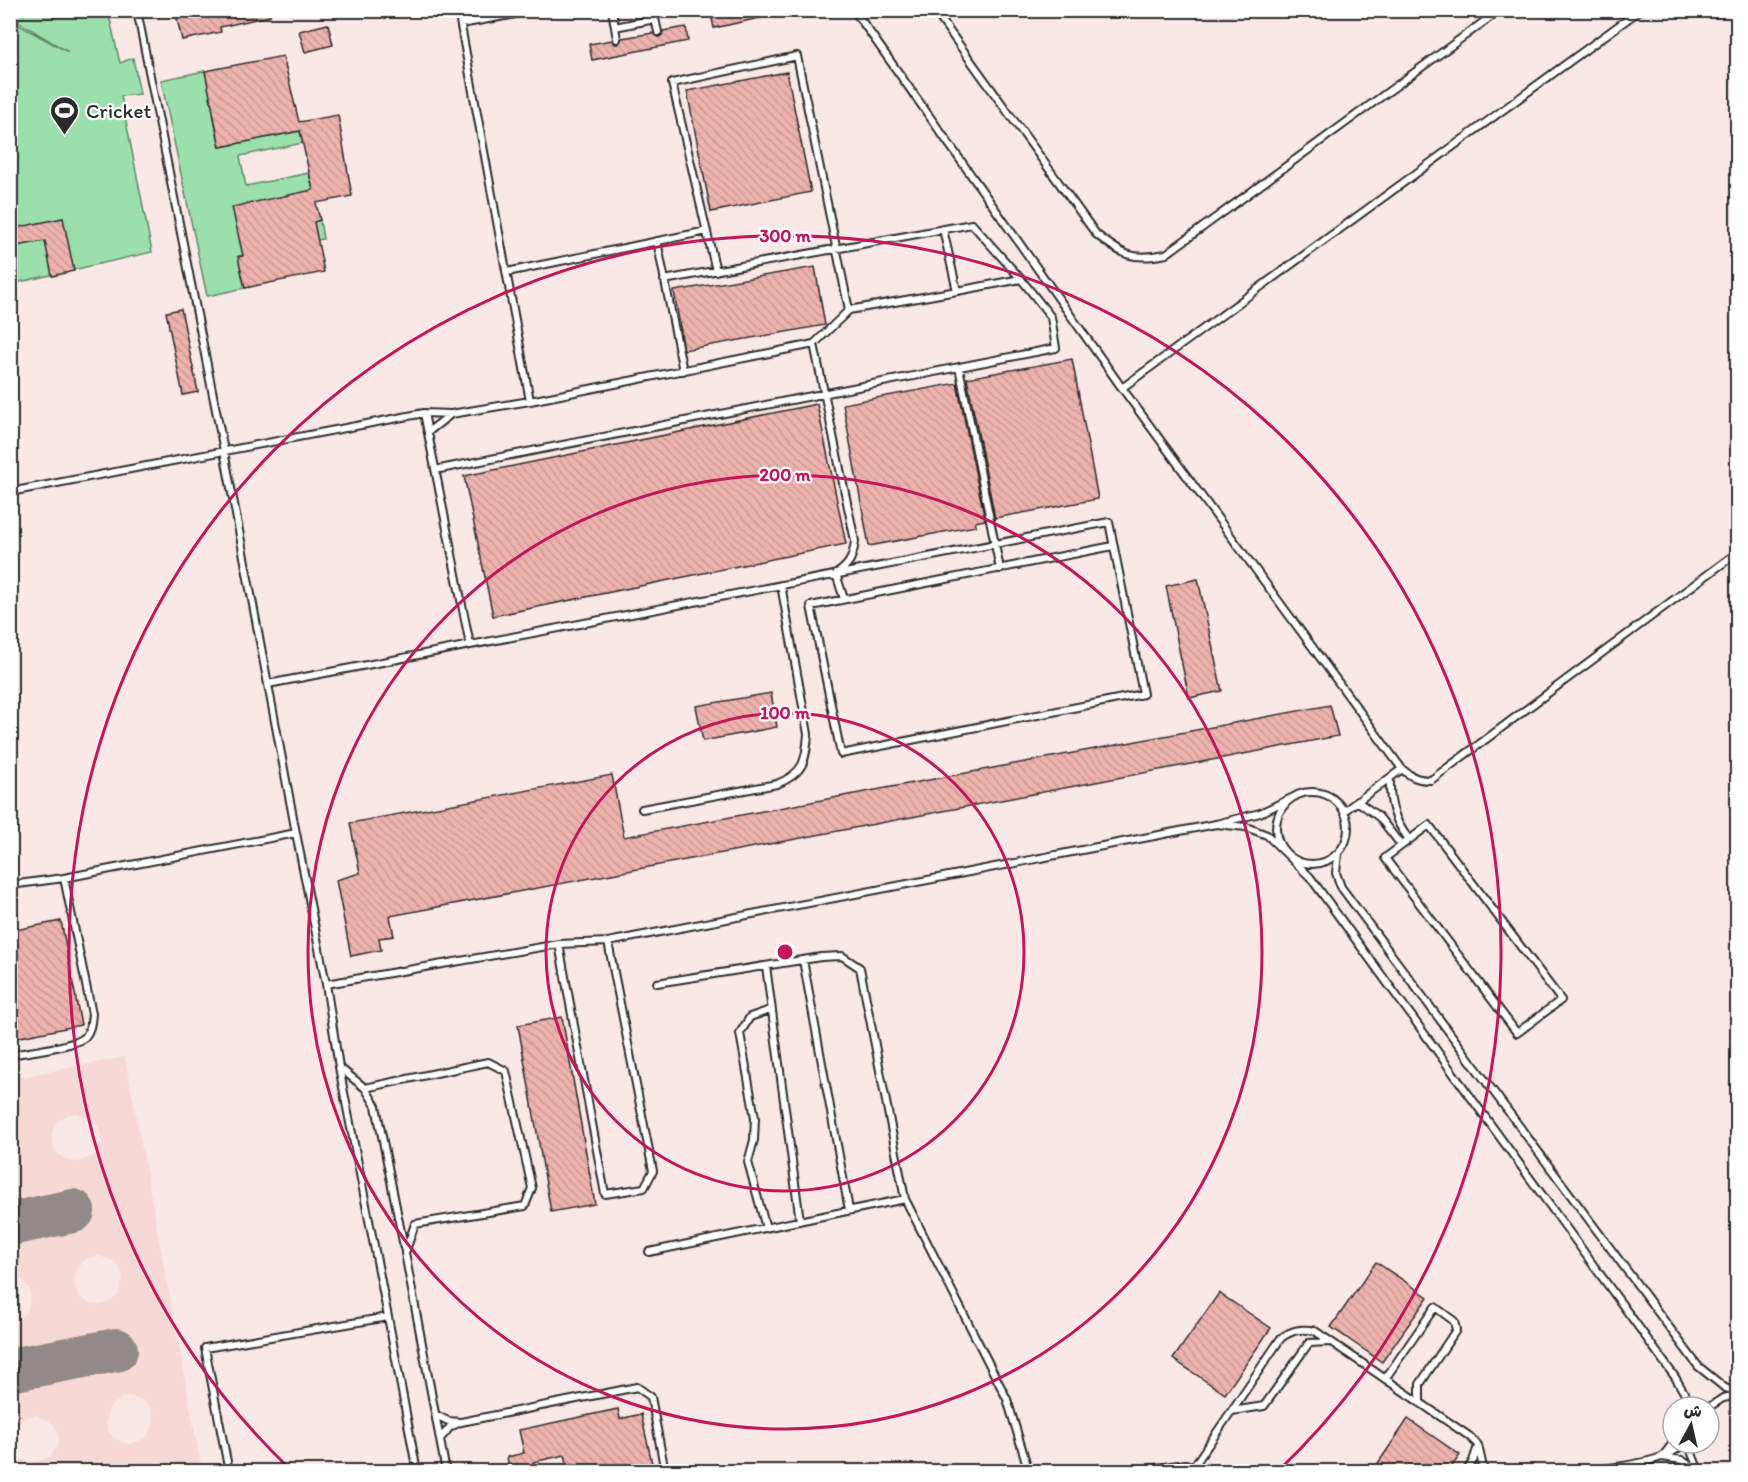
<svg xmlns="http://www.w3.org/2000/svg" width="1748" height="1482" font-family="Itim,'Playpen Sans Arabic',sans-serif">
<defs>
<pattern id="building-back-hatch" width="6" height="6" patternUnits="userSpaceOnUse" patternTransform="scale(1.5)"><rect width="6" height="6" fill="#edb2ad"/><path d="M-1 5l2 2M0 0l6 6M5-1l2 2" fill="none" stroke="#cb9995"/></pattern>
</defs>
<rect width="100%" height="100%" fill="#fae8e6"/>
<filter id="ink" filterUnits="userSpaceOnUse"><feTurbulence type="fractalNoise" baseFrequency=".0167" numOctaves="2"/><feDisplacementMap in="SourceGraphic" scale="12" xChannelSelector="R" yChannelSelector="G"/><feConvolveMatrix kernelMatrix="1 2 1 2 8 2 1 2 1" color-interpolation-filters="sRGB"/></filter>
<g filter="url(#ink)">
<path fill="#f6d8d5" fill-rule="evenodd" d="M125,1057l77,414h-191v-149l5,-1 11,-9 4,-16 -2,-8 -7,-8 -11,-5v-196zM77,1113l15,6 7,8 2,8v9l-7,12 -16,6 -9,-1 -10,-6 -5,-7 -2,-8v-8l4,-9 12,-9zM99,1256l15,5 7,9 2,8 -4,16 -11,9 -8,2 -9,-1 -10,-6 -5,-7 -2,-9 1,-8 8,-13 7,-4zM130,1396l15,6 7,8 2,8 -1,8 -7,12 -15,6 -8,-1 -10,-6 -5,-6 -2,-8 1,-9 3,-7 12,-9zM35,1415l15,6 6,7 3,8 -1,9 -7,11 -15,6h-8l-10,-6 -7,-15 4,-16 12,-8z"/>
<path fill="#9be0ac" stroke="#63866c" stroke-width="1.5" d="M12,11h96l12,52 13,-5 7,36 -19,2 31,156 -141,32 -1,-264 58,32 -56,-34z
M205,71l7,30 80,-3 -79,16 7,33 80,-16 3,12 -63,13 6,30 63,-13 4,17 -74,47 81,-17 3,19 -85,17 7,32 -38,8 -46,-216z"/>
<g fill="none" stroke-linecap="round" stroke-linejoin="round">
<path stroke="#928a88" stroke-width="44" d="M10,1224l63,-13
M10,1370l106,-20"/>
</g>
<path fill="url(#building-back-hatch)" stroke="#2b2b2b" stroke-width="1.5" d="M175,10h95v6l-50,11 1,5 -39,8z
M710,10h58l1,6 -55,12z
M328,24l5,21 -28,7 -6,-21z
M686,27l2,14 -96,19 -3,-16 23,-4 3,4h3l4,-6 31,-5 6,4 3,-2 1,-4z
M283,56l16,66 39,-7 14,81 -36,7 4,17 -6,2 10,50 -79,16 -7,-31 5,-1 -11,-49 81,-17 -13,-59 -80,16 -15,-76z
M787,72l24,120 -100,20 -24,-121z
M63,218l11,53 -22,5 -7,-35 -35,6v-18z
M815,267l10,58 -141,25 -10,-59z
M181,309l17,83 -15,3 -17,-83z
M1072,359l26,140 -103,19 -28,-140z
M957,383l28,137 -10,2 1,4 -107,20 -26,-142z
M817,404l29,140 -353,72 -29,-140z
M1198,579l24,112 -33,7 -23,-112z
M771,693l6,34 -74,14 -7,-35z
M1330,705l8,31 -948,180 4,20 -15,2 2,12 -30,6 -15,-76 24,-7 -10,-50 262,-48 12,62z
M61,921l20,104 -71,14v-108z
M562,1017l33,187 -44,8 -33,-187z
M1376,1262l52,35 -46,65 -51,-35z
M1219,1293l52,35 -46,66 -52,-35z
M618,1409l2,10 21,-5 13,58h-85l-4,-17 -32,7 2,10h-25l-3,-15 17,-4 -5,-23z
M1408,1419l52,36 -12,17h-76z"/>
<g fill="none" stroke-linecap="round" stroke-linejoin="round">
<defs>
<path id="service" d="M137,10l87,441 72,382 30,151 233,-40 49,-2 608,-118
M612,10l5,29
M653,10l5,22
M854,10l268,378 280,381c9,8 16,11 29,11l307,-228
M934,10l162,224c26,21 36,27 70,20l334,-244
M461,24l77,-14
M615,27l40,-8
M657,241l26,130
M716,271l-44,-188 125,-27 52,254 -35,34 41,197c-2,16 -5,24 -19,33l8,25
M507,272l200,-41
M664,280l308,-56 49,55
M849,310l108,-19 -14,-62
M959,367l41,202
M1122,388l518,-378
M530,401l284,-57
M424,413l27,1 -23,18
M451,414l79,-13 -72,-391
M435,470l621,-122 -5,-31 -30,-38 -64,12
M10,492l414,-79 46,232
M268,684l841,-162 34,172 -302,60 -30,-148 302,-60
M1390,778c-1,24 4,43 19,61
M1276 828a36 36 0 1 1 72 0a36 36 0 1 1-72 0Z
M1296,796l-36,17 -44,11 30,3 21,8 43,42 365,500 11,19 3,11
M1357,801l22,16 22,28
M642,809l135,-25c27,-11 29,-23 31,-50l-27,-149
M1344,811l58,-42
M1429,825l132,175 -44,33 -132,-175z
M1338,853l-2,20 5,14 357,479 27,22 13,4
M10,885l54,-7 232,-45
M559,944l46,250 39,-6 9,-17 -45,-229
M803,960l46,250
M766,966l34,255
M657,983l164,-26 21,-1 18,12 45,231 102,200 22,73
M10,1055c16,-3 66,-9 75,-18 6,-7 6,-15 7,-23l-28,-136
M340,1068l25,20 11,18 29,146
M365,1088l123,-26 18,9 26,117 -7,18 -110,18 -10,29 41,219
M766,1228l-18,-66 6,-22 1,-22 -15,-85 10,-16 20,-7
M649,1252l256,-53
M388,1317l29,155
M1385,1379l50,-72 19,14 2,9 -36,54v19
M1709,1407l14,-9 15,-3
M1232,1411l32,-5 45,-63 21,-1
M436,1415l12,6 12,1
M440,1439l10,-12 11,-5 176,-35 14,10 14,75
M1673,1443l-11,14 20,3 16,12
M1692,1443l-1,8 8,20
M1194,1466l87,-128c11,-8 20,-10 34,-7l154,105 9,9 6,27
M1598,1470c26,-5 68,-7 86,-27
M229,1472l-24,-124 183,-31 -49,-250 -13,-83
M1127,1472l59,-8 8,2 8,6
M1466,1472l7,-11 5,-15"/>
</defs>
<use href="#service" stroke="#2b2b2b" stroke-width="10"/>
<use href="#service" stroke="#fff" stroke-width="6"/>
</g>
</g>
<g fill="none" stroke="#c2185b" stroke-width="3">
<circle cx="785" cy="952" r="239"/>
<circle cx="785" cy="952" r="477"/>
<path d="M292 1471A716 716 0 1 1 1278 1471"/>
</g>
<defs>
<symbol id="stadium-pin" viewBox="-11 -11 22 30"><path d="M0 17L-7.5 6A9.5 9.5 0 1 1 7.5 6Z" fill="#2b2b2b" stroke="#fff"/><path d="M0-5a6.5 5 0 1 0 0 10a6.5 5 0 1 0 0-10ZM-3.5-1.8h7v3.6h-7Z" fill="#fff"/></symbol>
</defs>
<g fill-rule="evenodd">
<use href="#stadium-pin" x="48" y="94" width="33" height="45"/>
</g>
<g text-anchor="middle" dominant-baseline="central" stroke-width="4.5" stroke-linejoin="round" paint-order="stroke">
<g font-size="21" fill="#2b2b2b" stroke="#fff" text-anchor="start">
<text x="86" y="110">Cricket</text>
</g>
</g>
<circle cx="785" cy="952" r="9" fill="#c2185b" stroke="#fff" stroke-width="3"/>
<g font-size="18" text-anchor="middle" font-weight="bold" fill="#c2185b" stroke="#fff" stroke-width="4.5" stroke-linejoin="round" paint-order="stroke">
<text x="785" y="242">300 m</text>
<text x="785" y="481">200 m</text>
<text x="785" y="719">100 m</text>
</g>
<rect width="1748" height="1482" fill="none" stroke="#fff" stroke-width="36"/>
<rect x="18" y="18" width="1712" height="1446" fill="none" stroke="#2b2b2b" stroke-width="2" filter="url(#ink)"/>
<g transform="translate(1691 1425) rotate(8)"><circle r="28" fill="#ffffff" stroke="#aaaaaa" stroke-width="1.5"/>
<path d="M0-4.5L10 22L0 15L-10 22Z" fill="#2b2b2b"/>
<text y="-9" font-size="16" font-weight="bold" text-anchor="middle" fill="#2b2b2b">ش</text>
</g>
</svg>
